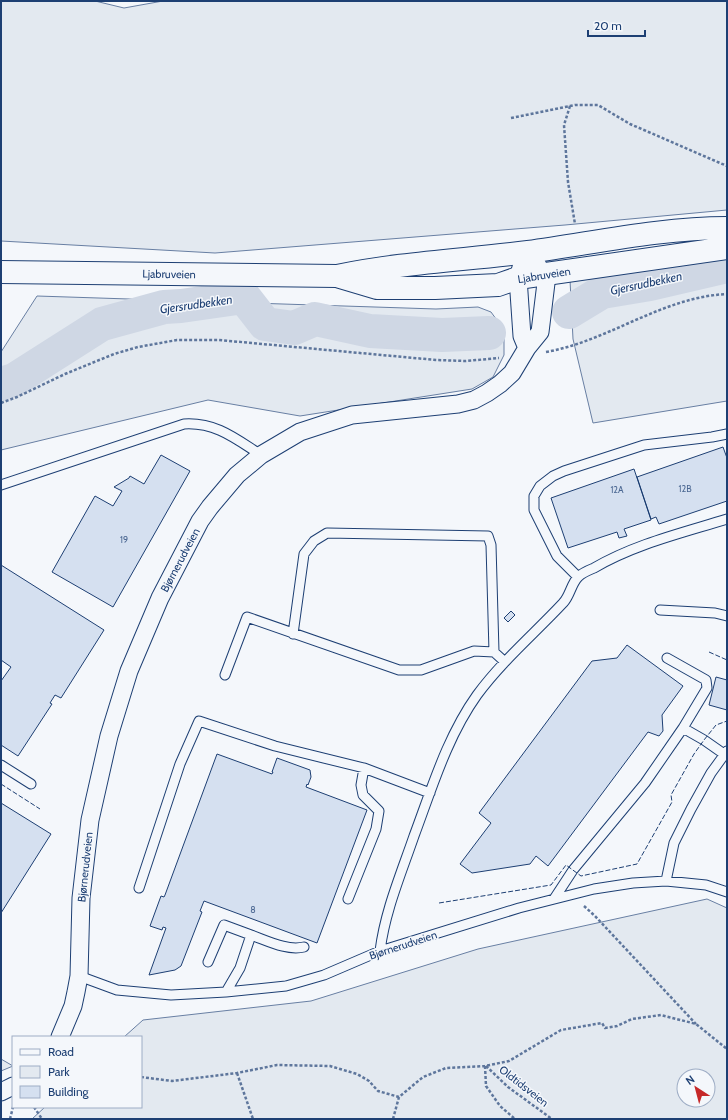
<svg xmlns="http://www.w3.org/2000/svg" width="728" height="1120" font-family="Cabin,sans-serif">
<rect width="100%" height="100%" fill="#f4f7fb"/>
<path fill="#e3e9f0" stroke="#687fa3" fill-rule="evenodd" d="M1,1h94l29,7 39,-7h564v209l-162,15 -350,28 -214,-12z
M727,258v143l-134,22 -20,-84 -3,-59z
M37,296l399,13 42,-2 13,5 8,11 5,16v16l-11,22 -21,12 -172,27 -92,-16 -207,50v-98z
M707,899l20,9v211h-695l13,-12h96v-70h-17l19,-17 168,-19 167,-52zM684,1076h24v24h-24z
M1,1059l12,7 -12,5z"/>
<g fill="none" stroke-linecap="round" stroke-linejoin="round">
<path stroke="#cfd7e4" stroke-width="34" d="M569,312l33,-20 48,-8 77,-18
M1,384l13,-4 88,-56 62,-17 17,-1 63,-9 21,27 29,4 21,-9 55,12 72,4 47,-2"/>
</g>
<path fill="#d5e0f0" stroke="#1d3f73" d="M723,447l4,11v43l-68,23 -3,-7 -5,2 -14,-42z
M161,455l29,16 -77,136 -61,-35 43,-76 18,10 9,-15 -8,-4 15,-9 1,-2 14,8z
M634,469l17,51 -27,9 3,7 -8,2 -2,-6 -49,16 -17,-50z
M1,565l103,65 -43,68 -6,-3 -5,8 2,1 -34,52 -17,-11v-64l10,-14 -10,-7z
M511,611l4,4 -7,7 -4,-4z
M627,645l56,41 -21,29 1,16 -4,5 -11,-4 -100,134 -12,-10 -6,8 -58,9 -12,-9 31,-41 -12,-10 113,-152 25,-3z
M716,677l11,3v30l-18,-5z
M217,754l55,20 1,-2h-1l5,-14 33,12 1,7 -3,8 -1,-1 -1,3 61,23 -50,133 -113,-42 -4,10 2,1 -21,54 -6,4 -26,5 17,-47 -3,-1 -1,3 -12,-4 11,-30 3,1 1,-2z
M1,803l50,31 -50,79z"/>
<g fill="none" stroke-linecap="round" stroke-linejoin="round">
<defs>
<path id="service" d="M1,485l183,-61c32,-2 52,15 77,31
M578,577l-21,-21 -23,-46v-14l6,-10 13,-10 11,-5 80,-26 68,-8 15,-3
M660,610l55,3 12,3
M293,634l11,-80 10,-13 13,-8 161,3 3,9 3,107
M225,675l22,-58 152,53h22l53,-19 20,1 11,10
M683,728l21,12 20,14
M1,765l30,19
M666,881l8,-38 17,-34 20,-36 16,-22
M139,888l41,-124 19,-43 76,25 89,22 66,25
M348,899l28,-70 3,-18 -16,-16 -2,-10 3,-17
M554,899l19,-29 72,-87 38,-55 24,-40 -1,-8 -39,-22
M380,951c5,-40 21,-77 34,-115 18,-48 33,-99 63,-141 25,-34 57,-61 86,-92 7,-7 8,-19 15,-26 4,-4 11,-7 16,-9 41,-24 88,-35 133,-49
M208,962l16,-37 27,10
M79,976l38,14 54,5 55,-3 60,-6 38,-11 56,-24 139,-43 75,-19 39,-6 33,-2 40,4 21,7
M226,992l14,-24 11,-33c17,6 36,16 53,12"/>
<path id="minor" d="M60,1037l13,-31 3,-14 3,-16 2,-78 9,-78 19,-84 20,-65 31,-73 40,-77 10,-14 27,-32 24,-20 39,-23 52,-17 106,-11 16,-4 13,-7 13,-9 12,-11 15,-25 13,-16 6,-49 -9,-19 -9,-12 -6,12 -4,14 4,58 5,12
M1,1092l12,-6"/>
<path id="primary" d="M1,272l336,4c63,-13 127,-16 191,-24 66,-9 132,-24 199,-24
M340,277l37,11h58l63,-3 20,-7 209,-30"/>
</defs>
<use href="#service" stroke="#1d3f73" stroke-width="11"/>
<use href="#minor" stroke="#1d3f73" stroke-width="19"/>
<use href="#primary" stroke="#1d3f73" stroke-width="24"/>
<path stroke="#5e769c" stroke-width="2.5" stroke-dasharray="3 2" stroke-linecap="butt" d="M570,106l-6,19 4,57 7,42
M511,118l64,-13h23l32,19 97,42
M546,352c63,-11 116,-55 181,-58
M1,403l16,-6 48,-23 49,-20 24,-7 39,-7h42l217,20 30,1 33,-3
M584,906l11,10 101,108
M485,1066l1,20 14,20 15,13
M486,1066l22,21 44,32
M237,1073l16,46
M141,1077l31,4 65,-8 40,-8 53,1 27,8 12,7 9,10 21,6
M34,1107l8,12
M10,1119l3,-12
M393,1119l6,-22 24,-20 23,-9 39,-2 24,-5 52,-31 41,-7 3,5 12,-2 15,-7 29,-4 35,9 31,25"/>
<use href="#service" stroke="#f4f7fb" stroke-width="9"/>
<use href="#minor" stroke="#f4f7fb" stroke-width="17"/>
<use href="#primary" stroke="#f4f7fb" stroke-width="22"/>
<path stroke="#1d3f73" stroke-width="1" stroke-dasharray="5 2" stroke-linecap="butt" d="M709,652l18,8
M1,784l39,25
M439,903l112,-18 15,-20 15,11 56,-12 35,-62 -1,-7 23,-41 10,-14 12,-15 11,-4"/>
</g>
<g text-anchor="middle" dominant-baseline="central" stroke-width="3" stroke-linejoin="round" paint-order="stroke">
<g font-size="9" fill="#4b6792">
<text x="685" y="488">12B</text>
<text x="617" y="489">12A</text>
<text x="124" y="539">19</text>
<text x="253" y="909">8</text>
</g>
<g font-size="11" fill="#1d3f73" stroke="#f4f7fb">
<text transform="translate(169 274) rotate(1)">Ljabruveien</text>
<text transform="translate(544 275) rotate(-9)">Ljabruveien</text>
<text transform="translate(180 560) rotate(-62)">Bjørnerudveien</text>
<text transform="translate(85 867) rotate(-84)">Bjørnerudveien</text>
<text transform="translate(403 945) rotate(-18)">Bjørnerudveien</text>
<text transform="translate(524 1086) rotate(38)">Oldtidsveien</text>
</g>
<g font-size="12" font-style="italic" fill="#1d3f73" stroke="#f4f7fb">
<text transform="translate(646 283) rotate(-12)">Gjersrudbekken</text>
<text transform="translate(196 304) rotate(-8)">Gjersrudbekken</text>
</g>
</g>
<rect width="728" height="1120" fill="none" stroke="#1d3f73" stroke-width="4"/>
<rect x="12" y="1036" width="130" height="72" fill="#f4f7fb" stroke="#9eadc5"/>
<rect x="20" y="1049" width="20" height="6" fill="#f4f7fb" stroke="#9eadc5"/>
<text x="48" y="1056" font-size="12" fill="#1d3f73">Road</text>
<rect x="20" y="1066" width="20" height="12" fill="#e3e9f0" stroke="#9eadc5"/>
<text x="48" y="1076" font-size="12" fill="#1d3f73">Park</text>
<rect x="20" y="1086" width="20" height="12" fill="#d5e0f0" stroke="#9eadc5"/>
<text x="48" y="1096" font-size="12" fill="#1d3f73">Building</text>
<g transform="translate(696 1088) rotate(324)"><circle r="19" fill="#f4f7fb" stroke="#9eadc5"/>
<path d="M0-3L7 15L0 10L-7 15Z" fill="#c62828"/>
<text y="-6" font-size="11" font-weight="bold" text-anchor="middle" fill="#1d3f73">N</text>
</g>
<path d="M588 30v6h57v-6" fill="none" stroke="#1d3f73" stroke-width="2"/>
<text x="594" y="30" font-size="12" fill="#1d3f73" stroke="#f4f7fb" stroke-width="3" paint-order="stroke">20 m</text>
</svg>
